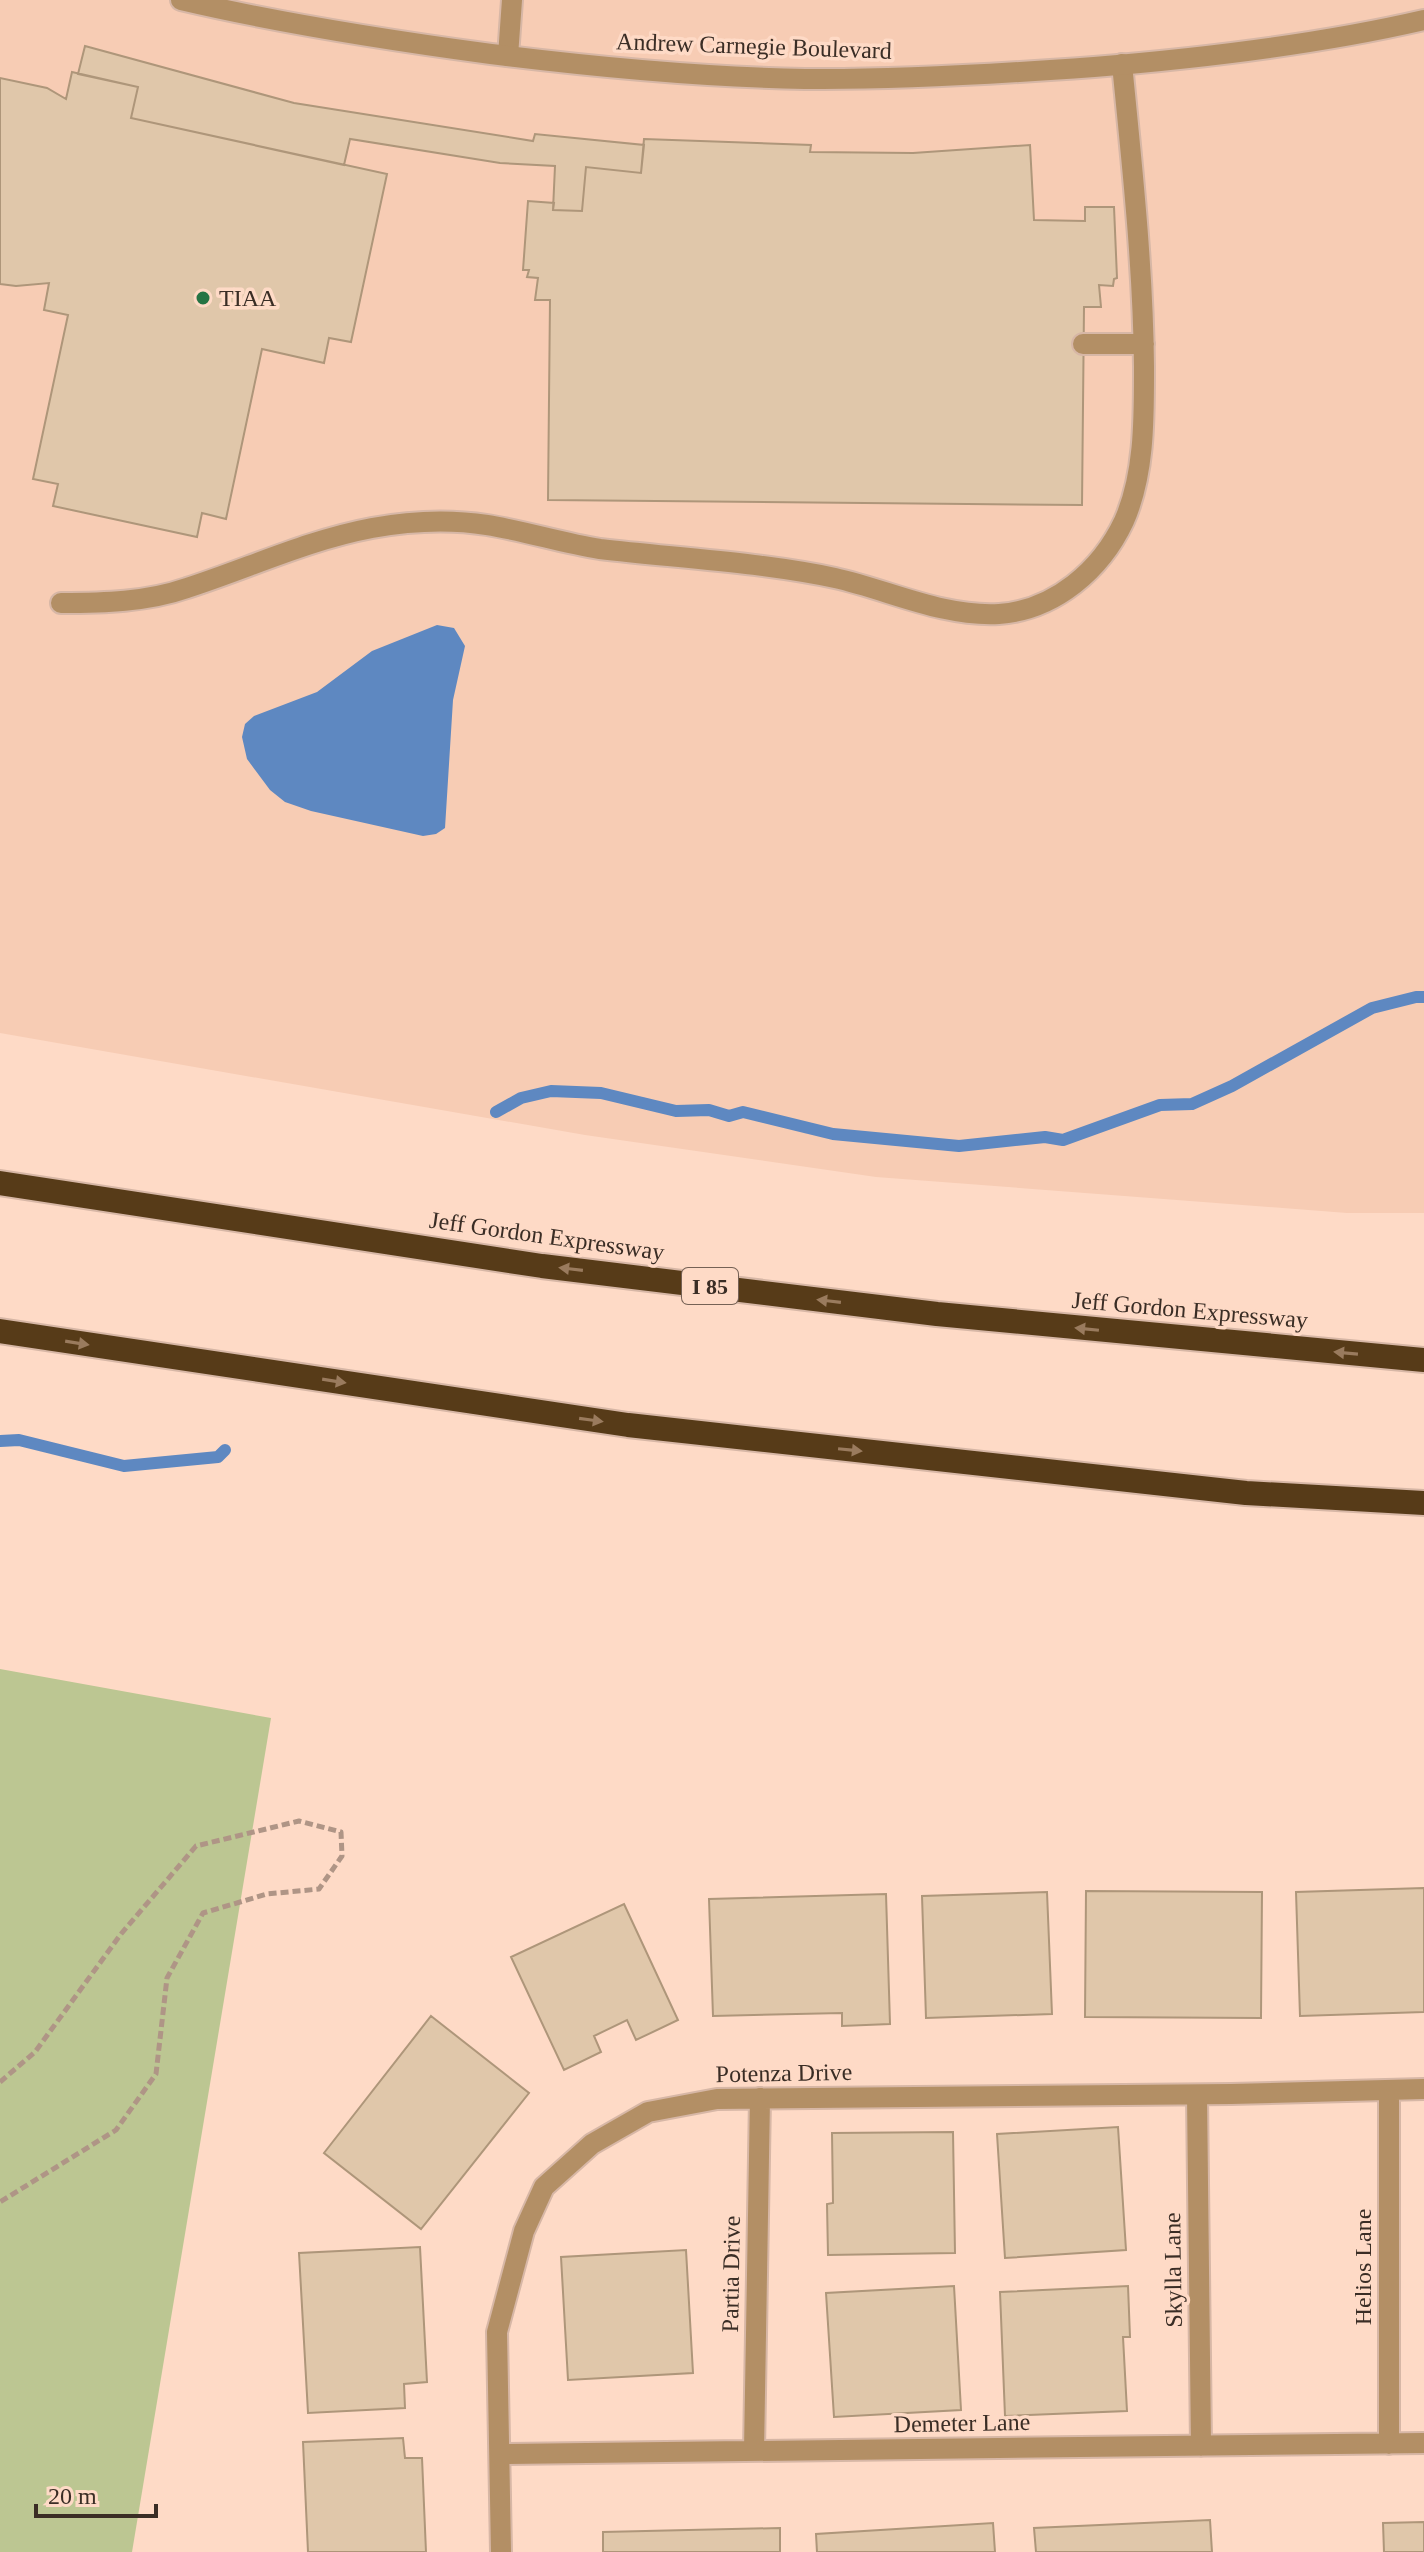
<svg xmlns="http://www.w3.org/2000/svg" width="1424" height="2552" font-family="'Times New Roman',serif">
<rect width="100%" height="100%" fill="#fedac6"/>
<path fill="#f7ccb4" d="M0,0h1424v1213h-77l-471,-36 -291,-42 -585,-102z"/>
<path fill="#bcc692" d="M0,1669l271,49 -139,834h-132z"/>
<path fill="#5e88c1" d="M437,625l17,3 11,18 -12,54 -8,128 -9,6 -13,2 -112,-25 -26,-9 -15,-12 -23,-31 -5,-22 3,-13 9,-8 63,-24 55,-41z"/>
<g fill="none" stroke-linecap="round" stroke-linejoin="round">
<path stroke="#5e88c1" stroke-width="12" d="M496,1112l25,-14 30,-7 50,2 75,18 33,-1 20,6 14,-4 90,22 126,12 86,-9 18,3 97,-35 32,-1 40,-18 140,-78 44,-11h8
M0,1441l19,-1 105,26 94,-9 7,-7"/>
</g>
<path fill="#e0c7aa" stroke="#ae967a" stroke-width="2" d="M85,46l209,57 239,38 2,-7 109,11 -3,28 -55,-6 -4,44 -29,-1 2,-44 -55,-3 -150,-24 -6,26 -213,-47 7,-31 -60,-13z
M72,72l66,15 -7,31 256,56 -36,168 -22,-4 -5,25 -62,-14 -36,170 -24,-6 -5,24 -144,-31 5,-22 -25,-5 35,-164 -24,-5 5,-27 -33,3 -16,-2v-206l47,10 19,11z
M644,139l167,6 -1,7 103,1 117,-8 4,75 51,1v-14h29l3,71 -3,1 -1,7 -14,-1 2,22h-17l-2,198 -534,-5 2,-200h-15l3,-22 -11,-1 2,-7h-6l5,-69 26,2 -1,7 29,1 4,-44 55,6z
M1424,1888v124l-124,4 -4,-124z
M1086,1891l176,1 -1,126 -176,-1z
M1047,1892l5,122 -126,4 -4,-122z
M886,1894l4,130 -48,2v-13l-129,3 -4,-117z
M624,1904l54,116 -42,20 -9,-20 -33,16 7,16 -37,18 -53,-113z
M431,2016l98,77 -108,136 -97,-76z
M1118,2127l8,123 -121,8 -8,-124z
M953,2132l2,121 -127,2 -1,-51 6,-1 -1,-70z
M420,2247l7,135 -23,2 1,24 -97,5 -9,-160z
M686,2250l7,123 -125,7 -7,-123z
M954,2286l7,124 -127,7 -8,-124z
M1128,2286l2,51h-7l4,74 -122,5 -5,-124z
M403,2438l2,20h17l4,94h-118l-5,-110z
M1210,2520l2,32h-176l-2,-24z
M1424,2522v30h-40l-1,-29z
M993,2523l2,29h-178l-1,-18z
M780,2528v24h-177v-20z"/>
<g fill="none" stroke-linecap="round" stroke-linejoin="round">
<defs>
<path id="lane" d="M508,56l4,-56
M1083,344h61
M61,603c42,0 86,-1 126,-15 62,-20 121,-48 185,-60 38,-7 77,-9 115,-3 38,6 75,18 113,24 77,9 159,13 235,29 54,12 107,39 164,36 56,-4 102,-44 125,-93 21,-47 20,-105 20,-155 -1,-101 -12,-201 -22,-302"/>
<path id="street" d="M181,0c102,24 206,40 310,54 104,13 209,23 314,25 96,1 193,-5 289,-12 110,-9 222,-22 330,-47
M1389,2090v354
M1197,2095l4,351
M754,2451l6,-353
M500,2454l924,-11
M501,2552l-4,-220 27,-101 20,-44 48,-43 56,-32 69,-13 514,-5 193,-5"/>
<path id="highway" d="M0,1183l542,83 395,48 487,46
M0,1331l628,94 618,68 178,10"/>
</defs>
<use href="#lane" stroke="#d7b7a6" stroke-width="24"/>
<use href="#street" stroke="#d7b7a6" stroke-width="24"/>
<use href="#highway" stroke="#d7b7a6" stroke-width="28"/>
<path stroke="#af9586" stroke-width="5" stroke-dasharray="8 4" stroke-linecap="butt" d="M0,2082l35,-30 86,-118 75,-88 103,-25 42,11 1,24 -23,33 -52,5 -64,19 -36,65 -11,96 -40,56 -116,72"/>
<use href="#lane" stroke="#b38f65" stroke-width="20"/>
<use href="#street" stroke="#b38f65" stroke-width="20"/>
<use href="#highway" stroke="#573b18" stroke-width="24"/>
</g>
<defs><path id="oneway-solid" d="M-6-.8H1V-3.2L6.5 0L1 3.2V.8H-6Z" transform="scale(2)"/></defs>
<g fill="#9a7b5e">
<use href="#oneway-solid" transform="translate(571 1269) rotate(-173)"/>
<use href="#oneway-solid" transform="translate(829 1301) rotate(-173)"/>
<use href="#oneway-solid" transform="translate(1087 1329) rotate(-174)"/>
<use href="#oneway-solid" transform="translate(77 1343) rotate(9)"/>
<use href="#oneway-solid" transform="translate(1346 1353) rotate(-175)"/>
<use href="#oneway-solid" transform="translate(334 1381) rotate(9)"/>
<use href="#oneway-solid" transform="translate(591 1420) rotate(8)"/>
<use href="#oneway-solid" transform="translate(850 1450) rotate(6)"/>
</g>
<circle fill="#267444" stroke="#fedac6" stroke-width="3" cx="203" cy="298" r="8"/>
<g text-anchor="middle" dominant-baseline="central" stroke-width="7" stroke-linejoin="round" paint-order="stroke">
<rect fill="#fedac6" stroke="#756155" stroke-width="2" x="682" y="1268" width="56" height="36" rx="6"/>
<g font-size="22" font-weight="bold" fill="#3a2d25">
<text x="710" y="1286">I 85</text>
</g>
<g font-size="24" fill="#3a2d25" stroke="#fedac6">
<text transform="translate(754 46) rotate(2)">Andrew Carnegie Boulevard</text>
<text transform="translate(547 1236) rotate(8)">Jeff Gordon Expressway</text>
<text transform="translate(1190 1310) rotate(5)">Jeff Gordon Expressway</text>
<text transform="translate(784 2073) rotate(-1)">Potenza Drive</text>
<text transform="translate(1363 2267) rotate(-90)">Helios Lane</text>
<text transform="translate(1173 2270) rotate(-91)">Skylla Lane</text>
<text transform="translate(731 2274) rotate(-89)">Partia Drive</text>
<text transform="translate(962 2423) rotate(-1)">Demeter Lane</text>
</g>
<g font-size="24" fill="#3a2d25" stroke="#fedac6" text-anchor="start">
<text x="219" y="298">TIAA</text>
</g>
</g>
<path d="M36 2504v12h120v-12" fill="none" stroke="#3a2d25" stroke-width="4"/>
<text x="48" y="2504" font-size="24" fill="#3a2d25" stroke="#fedac6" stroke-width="6" paint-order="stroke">20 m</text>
</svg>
